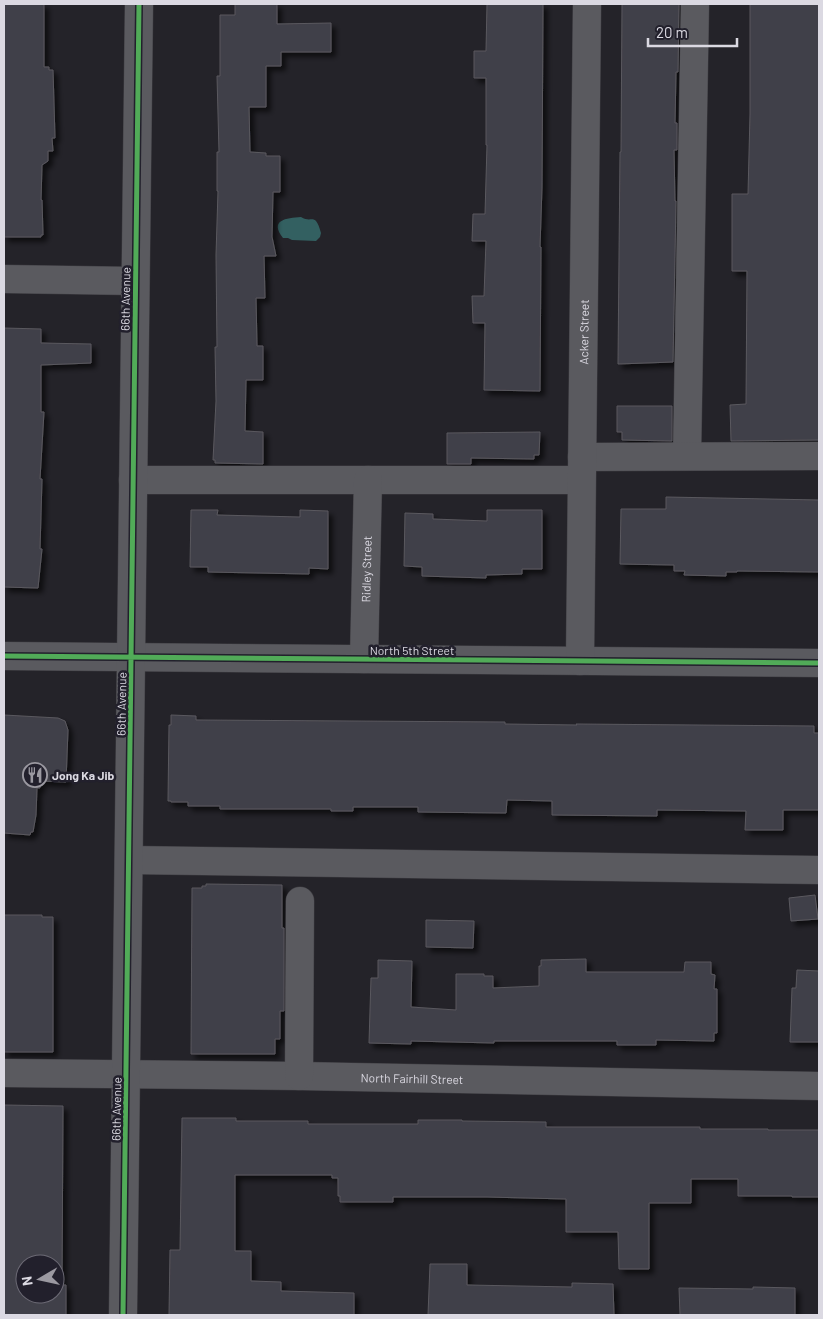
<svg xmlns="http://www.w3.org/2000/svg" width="823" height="1319" font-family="Barlow,sans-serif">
<defs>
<filter id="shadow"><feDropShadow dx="4.5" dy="4.5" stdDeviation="2.5" flood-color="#0009"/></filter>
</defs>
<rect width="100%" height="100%" fill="#242329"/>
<path fill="#336061" d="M301,217c11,7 14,-6 20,16l-1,4 -4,4 -24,-1 -4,-2h-5c-14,-18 3,-20 18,-21z"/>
<path fill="#413f48" stroke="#5a595f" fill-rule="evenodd" filter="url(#shadow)" d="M4,4h40v63h5v3h4l2,68h-3l1,13h-5v10l-6,4 -1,35h1l1,35h-2v2h-37z
M235,4h42v20l54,-1v29h-50v14h-15v41h-17l1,45 16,1v3h14v36h-7l-1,45 4,19h-12l1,42h-9l1,48h6v34h-17l-1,51 18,1v32l-48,-1v-3h-2l3,-59 -1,-54h2l-1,-92 2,-64h-1v-39h2l-2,-76h3v-61h15z
M487,4h56l-1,183 -2,60h1l-1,144 -56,-1 1,-67h-12l-1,-27h12l2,-55h-14l1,-27h12l2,-69h-1v-67h-12v-27h12z
M622,4h57l-1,68h-2l-1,51h2v27h-3l1,51h1l-3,161 -55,2 2,-212h1z
M750,4h69v436l-88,1 -1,-36 16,-1 1,-133h-15v-77h16l2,-80z
M4,328l37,1v14l50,1v19l-50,2v47h3l-4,67h2l-2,70h2l-4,39 -34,-1z
M617,406h55v35l-50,-1v-8h-5z
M540,432l-1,23h-5v4l-63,-1v6h-24v-31z
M666,497l153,3v72l-82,-1v1h-11v4l-42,-1 1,-4h-11v-6l-54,-1 1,-55h45z
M191,510h27l-1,5 83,2v-7l28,1v58l-19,-1v6l-101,-2v-5h-18z
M487,510h55v59h-20v5l-36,1v3l-64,-2v-9l-18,-1 1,-53 28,1v5l54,2z
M4,715l54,3 7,3 3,9 -2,52 -26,-1v7h-3l-1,27 -3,17h-2l-1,3 -26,-2z
M171,715l25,1v4l309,2v2l72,1 -1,-1 238,2v7h5v77h-36v20h-38l1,-19 -89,-1v6l-105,-1v-14l-45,-1 -1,13 -88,-1v-5h-65v4h-22v-2h-111v-3h-32v-4h-17v-1h-3l1,-76h2z
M206,884l76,1v43h2v83h-4v28h-5v15h-84l1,-166h10v-2h4z
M815,895l3,24 -27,2 -2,-23z
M4,915h38v2h11v135h-49z
M426,920l48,1 -1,27 -47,-1z
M586,959v13h98l1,-10h26v12l4,1 -1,14h3v44h-3v8l-58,-1v5h-39v-4h-123v2l-83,-2v3l-42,-1 2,-65h7v-18l34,1 -1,46 45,3v-36h28v2h9v12l46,-2v-20h2v-6z
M797,970l22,1v71h-29l2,-54h4z
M4,1105l59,1 -1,179h4v30h-62zM25,1264h30v30h-30z
M182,1118h54v3h72v3h110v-4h44v1l84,1v5h154v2h68v1h51v67h-27v-1h-54v-17h-47v24h-42v66h-30l-1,-37h-52v-33l-79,-2h-94v5h-53v-6h-2v-18h-6v-3h-97v76h16v30l30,1v9l73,2v22h-185l1,-65h10z
M430,1264h37v21l105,2v-4l41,1 1,31h-186z
M753,1287l42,1v27h-115l-1,-27 74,1z"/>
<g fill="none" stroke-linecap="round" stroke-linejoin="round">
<defs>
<g id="minor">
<path d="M4,279l131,2"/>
<path d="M687,456l8,-452"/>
<path d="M582,457l237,-1"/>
<path d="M133,480h448"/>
<path d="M4,656l815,7"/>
<path id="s1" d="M364,659l4,-179"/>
<path id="s2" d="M580,661l7,-657"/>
<path d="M129,860l690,10"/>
<path id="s3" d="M4,1073l295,3 520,10"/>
<path d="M299,1076l1,-175"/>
<path d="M123,1315l16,-1311"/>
</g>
</defs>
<use href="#minor" stroke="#3e3d42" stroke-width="29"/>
<use href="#minor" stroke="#5a5a5f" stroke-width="28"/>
<defs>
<path id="cycleway" d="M4,656l815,7
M123,1315l16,-1311"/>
</defs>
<use href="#cycleway" stroke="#22202c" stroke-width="8"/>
<use href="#cycleway" stroke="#51ab58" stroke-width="5"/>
</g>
<defs>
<symbol id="restaurant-ring" viewBox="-11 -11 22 22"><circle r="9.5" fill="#22202c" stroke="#9b99a1" stroke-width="1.5"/><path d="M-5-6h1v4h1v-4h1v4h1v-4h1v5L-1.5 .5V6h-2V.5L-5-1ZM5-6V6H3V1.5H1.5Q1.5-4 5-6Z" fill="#9b99a1"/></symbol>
</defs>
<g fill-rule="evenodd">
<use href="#restaurant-ring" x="21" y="761" width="28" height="28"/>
</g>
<g text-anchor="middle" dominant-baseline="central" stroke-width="5" stroke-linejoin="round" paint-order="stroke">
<g font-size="12" fill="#dbd9e2" stroke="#22202c">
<text transform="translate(125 299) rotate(-89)">66th Avenue</text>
<text stroke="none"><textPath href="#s2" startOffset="329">Acker Street</textPath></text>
<text stroke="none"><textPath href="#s1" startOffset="90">Ridley Street</textPath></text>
<text x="412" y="650">North 5th Street</text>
<text transform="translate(121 704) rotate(-89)">66th Avenue</text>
<text stroke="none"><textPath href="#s3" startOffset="408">North Fairhill Street</textPath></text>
<text transform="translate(116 1109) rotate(-89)">66th Avenue</text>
</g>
<g font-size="12" font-weight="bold" fill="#dbd9e2" stroke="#22202c" text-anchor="start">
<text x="52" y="775">Jong Ka Jib</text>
</g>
</g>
<rect width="823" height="1319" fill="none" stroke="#dbd9e2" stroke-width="10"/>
<g transform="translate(40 1279) rotate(261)"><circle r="24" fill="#22202c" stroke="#6c6a75"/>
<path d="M0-4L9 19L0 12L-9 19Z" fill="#9b99a1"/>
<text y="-8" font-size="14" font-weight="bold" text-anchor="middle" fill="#dbd9e2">N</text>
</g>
<path d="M648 38v8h89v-8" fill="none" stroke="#dbd9e2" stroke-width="2.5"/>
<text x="656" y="38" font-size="15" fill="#dbd9e2" stroke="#22202c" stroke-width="4" paint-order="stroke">20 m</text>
</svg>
